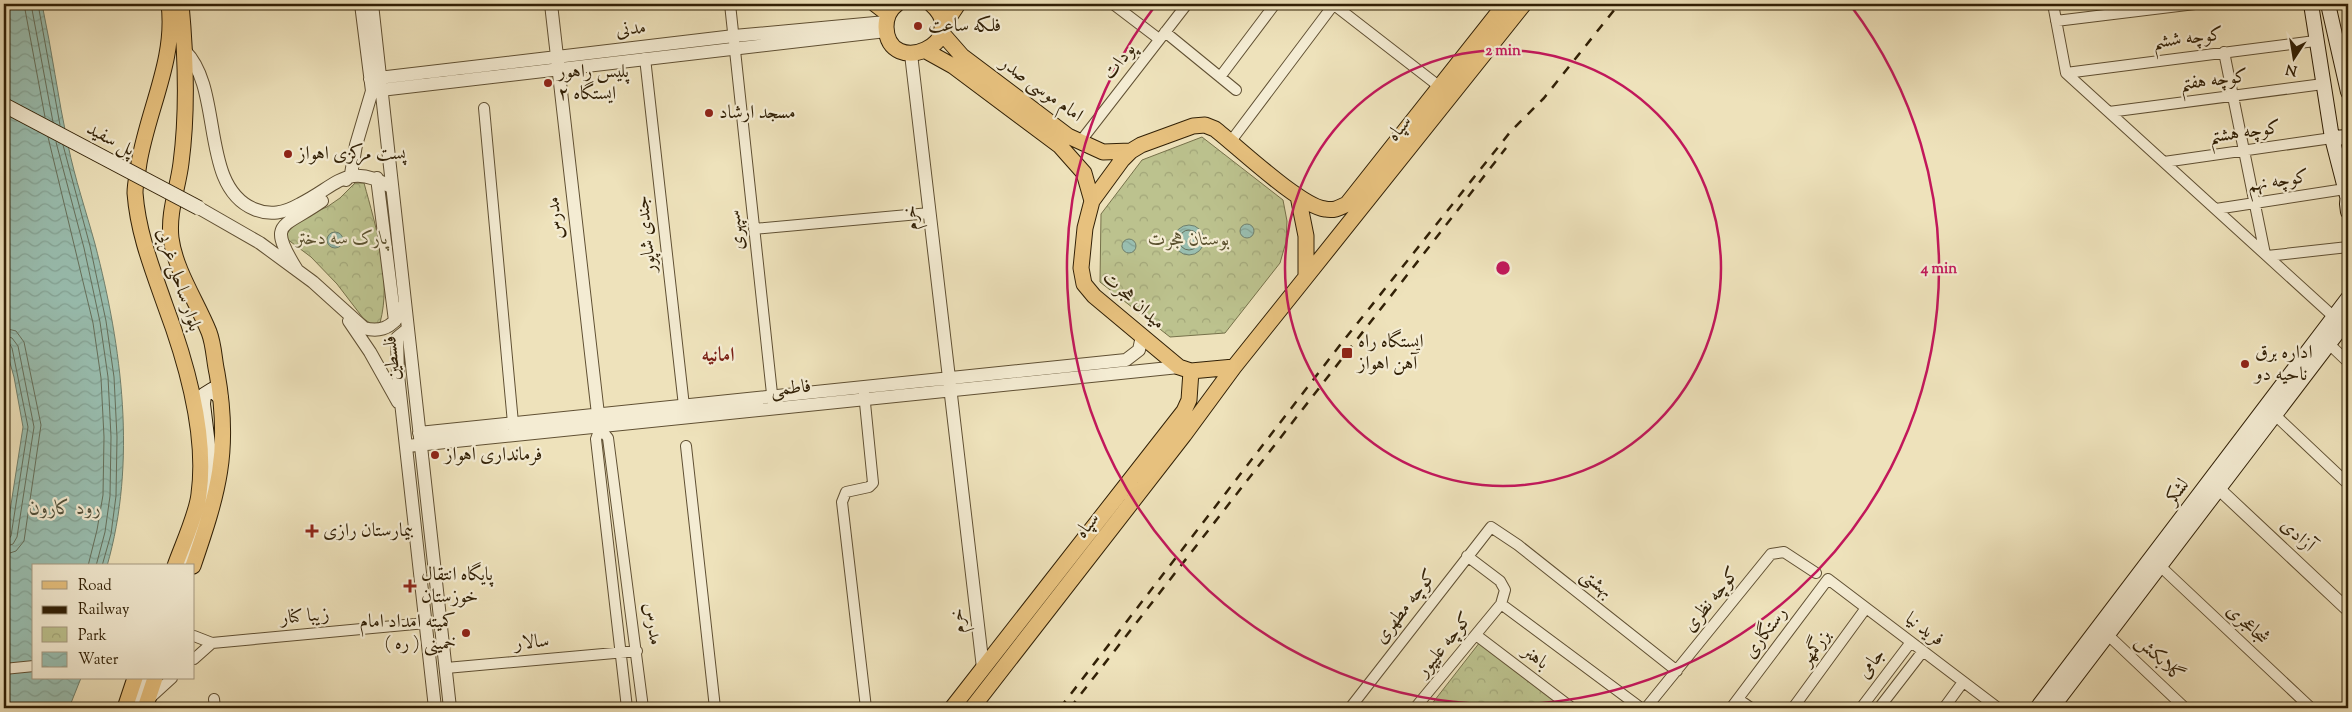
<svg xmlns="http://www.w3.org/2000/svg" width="2352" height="712" font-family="'Sorts Mill Goudy',Amiri,serif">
<defs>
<pattern id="park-crowns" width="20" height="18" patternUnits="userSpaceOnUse" patternTransform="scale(1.25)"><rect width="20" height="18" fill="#bcc28e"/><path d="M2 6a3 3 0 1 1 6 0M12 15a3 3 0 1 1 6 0" fill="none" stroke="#a2a679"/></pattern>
<pattern id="water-waves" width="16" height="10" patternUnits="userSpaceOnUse" patternTransform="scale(1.25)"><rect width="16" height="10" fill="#99beb0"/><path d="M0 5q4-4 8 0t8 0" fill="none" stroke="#84a396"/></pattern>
</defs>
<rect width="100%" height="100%" fill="#eee2bb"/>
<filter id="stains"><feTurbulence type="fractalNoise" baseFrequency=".004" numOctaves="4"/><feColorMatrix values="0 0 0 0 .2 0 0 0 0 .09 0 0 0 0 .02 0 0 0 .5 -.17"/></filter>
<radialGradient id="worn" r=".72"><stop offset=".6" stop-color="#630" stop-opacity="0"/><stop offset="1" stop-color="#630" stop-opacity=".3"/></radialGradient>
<path fill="url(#park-crowns)" stroke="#76714a" d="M1202,137l81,63 4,21 -1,21 -6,21 -55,70 -55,4 -70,-55 1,-68 41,-54z
M355,183h9c12,44 28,95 16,140l-9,1 -8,-6 -26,-34 -26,-27 -24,-18 -2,-9 20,-14 22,-9 13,-9z
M1480,642l84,66h-129l-4,-3z"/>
<path fill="url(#water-waves)" stroke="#6f7f6c" d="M4,4h38c10,47 16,94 26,141 7,34 18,66 27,99 27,103 42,218 12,322h-73v112h47l-12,30h-65v-158l19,-123 -9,-50 -10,-35z
M1240 231a7 7 0 1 1 14 0a7 7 0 1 1-14 0Z
M1174 240a15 15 0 1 1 30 0a15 15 0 1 1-30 0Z
M327 240a8 8 0 1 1 16 0a8 8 0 1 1-16 0Z
M1122 246a7 7 0 1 1 14 0a7 7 0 1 1-14 0Z"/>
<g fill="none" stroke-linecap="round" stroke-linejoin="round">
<path stroke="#656f5b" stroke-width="1" d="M24,4l21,113
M31,4l22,118
M38,4l22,121
M48,137l45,186 8,55 3,59 -1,58 -6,35 -9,36
M56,142l28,106 16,74 8,55 3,60 -1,59 -5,36 -9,34
M63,145l27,101 16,75 8,56 3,60 -1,59 -5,38 -9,32
M1179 240a10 10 0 1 1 20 0a10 10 0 1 1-20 0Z
M4,328l12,3 8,11 17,83 -17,116 -8,10 -12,4
M4,335l8,3 6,8 16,81 -17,110 -4,7 -9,3
M4,342l5,1 3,5 16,79 -17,109 -3,4 -4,1"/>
<defs>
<path id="minor" d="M730,4l43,399
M1113,4l46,35
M1333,4l107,83
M2053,4l13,69 268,244
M2056,21l139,-17
M1165,32l71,58
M2224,52l41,202
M645,58l39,348
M2066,73l249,-32
M1220,77l55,-73
M484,108l29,315
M2109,112l214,-28
M1231,141l103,-137
M1080,142l107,-138
M2164,162l168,-24
M2216,209l129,-20
M754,229l176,-16
M2267,256l81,-9
M2329,344l19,18
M864,393l9,90 -4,4 -23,5 -4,10 24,206
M2275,415l73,69
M600,428l8,10 35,270
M600,428l-4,11 31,269
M686,446l29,262
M2160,566l151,142
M1501,604l140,104
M1476,635l96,73
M2108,635l77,73
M194,636l18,7
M194,659l18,-16 214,-20
M446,668l191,-17
M4,669l30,-3
M149,699l23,-21
M214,699l1,9
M1738,699l13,9
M1350,708l141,-181 27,18 159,126
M1415,708l86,-104 4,-14 -5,-9 -33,-25
M1646,708l125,-154 13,-2 32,21
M1731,708l97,-129 170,129
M1793,708l73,-100
M1861,708l50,-66
M1879,708l44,-57
M1944,708l19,-26"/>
<path id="tertiary" d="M372,4l78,704
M551,4l48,419
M185,51c39,39 14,135 69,158 16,7 30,4 46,-5 38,-19 48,-43 91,-17
M911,54l72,614
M370,79l364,-43 152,-14
M372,91l514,-60
M377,178l18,143
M346,180l5,-6 5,-29 16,-54 -11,-87
M199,208l61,35 53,39 51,46c21,6 34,-5 41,-25
M297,270c-31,-50 -14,-41 25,-69
M349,321l21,31 28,50
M408,329l-11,9 1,37 37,333
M419,433l707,-73 13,-10 3,-14
M407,446l772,-79
M2219,489l129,121"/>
<path id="secondary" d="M2311,4l21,134 15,58
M2328,4l20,88
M2332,138l16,-1
M2348,192l-1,12 1,8
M185,566l24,-79 1,-26 -7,-57 1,-9 8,-5 9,8
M136,708l8,-30
M2037,708l311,-410
M2052,708l296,-389"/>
<path id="primary" d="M169,4c7,55 -21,105 -30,159 -1,9 -4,20 -4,30 3,40 17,75 30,112 21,56 42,130 34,189 -2,20 -17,52 -24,72
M181,4c5,53 7,106 0,159 -3,25 -13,49 -10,75 4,32 26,64 38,94 5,13 5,28 8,41 14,78 1,120 -24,193
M875,4l13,10
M897,4c-7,5 -11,14 -11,23 2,53 88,15 45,-23
M942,28l16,-24
M941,32l21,24 106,80 35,16 28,-1
M926,51l27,15 107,80 24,27 8,28
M1298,196l8,40v41l-72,90 -43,4 -12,-4 -85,-71 -10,-12 -3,-16 4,-40 7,-27 30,-41 9,-9 10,-6 52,-19 12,-1 10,4c23,18 85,77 110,80 9,2 14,-1 22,-5l158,-200
M1306,277l218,-273
M125,708l10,-30
M145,708l10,-30
M952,708l232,-297 5,-11 2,-29
M972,708l212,-273 50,-68"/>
</defs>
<use href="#minor" stroke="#605033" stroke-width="12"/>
<use href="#tertiary" stroke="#605033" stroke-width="14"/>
<use href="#secondary" stroke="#312006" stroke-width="16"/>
<use href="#primary" stroke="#312006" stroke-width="17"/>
<use href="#minor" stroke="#f4ecd3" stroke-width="10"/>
<use href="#tertiary" stroke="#f4ecd3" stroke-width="12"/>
<use href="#secondary" stroke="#f4ecd3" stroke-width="14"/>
<use href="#primary" stroke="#e7c17e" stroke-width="15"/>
<path stroke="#312006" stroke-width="2.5" stroke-dasharray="9 9" stroke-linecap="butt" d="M1060,708l280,-363 171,-214 33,-33 75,-94
M1070,708l436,-560"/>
<defs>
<path id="secondary-bridge" d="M4,105l195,103"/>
</defs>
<use href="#secondary-bridge" stroke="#312006" stroke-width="16" stroke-linecap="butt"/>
<use href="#secondary-bridge" stroke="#f4ecd3" stroke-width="14"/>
</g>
<g fill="none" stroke="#c2185b" stroke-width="2.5">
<circle cx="1503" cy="268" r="218"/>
<path d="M1851 6A436 436 0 1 1 1155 6"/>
</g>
<g fill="#8f2418" stroke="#f4ecd3" stroke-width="2">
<circle cx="918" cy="26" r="5"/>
<circle cx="548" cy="83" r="5"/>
<circle cx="709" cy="113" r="5"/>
<circle cx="288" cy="154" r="5"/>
<rect x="1341" y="347" width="12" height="12" rx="2.5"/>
<circle cx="2245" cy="364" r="5"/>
<circle cx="435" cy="455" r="5"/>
<path d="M309.5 523.5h5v5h5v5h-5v5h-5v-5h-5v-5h5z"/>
<path d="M407.5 578.5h5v5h5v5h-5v5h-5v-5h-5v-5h5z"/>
<circle cx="466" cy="633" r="5"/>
</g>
<g text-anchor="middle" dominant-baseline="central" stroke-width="4.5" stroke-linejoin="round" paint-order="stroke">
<g font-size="19" fill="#312006" stroke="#f4ecd3" text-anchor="start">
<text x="928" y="26">فلکه ساعت</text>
<text x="558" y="72">پلیس راهور<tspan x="558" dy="22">ایستگاه ۲</tspan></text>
<text x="719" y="113">مسجد ارشاد</text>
<text x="298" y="154">پست مرکزی اهواز</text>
<text x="1358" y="342">ایستگاه راه<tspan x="1358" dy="22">آهن اهواز</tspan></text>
<text x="2255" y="353">اداره برق<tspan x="2255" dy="22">ناحیه دو</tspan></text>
<text x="445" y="455">فرمانداری اهواز</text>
<text x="323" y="531">بیمارستان رازی</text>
<text x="421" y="575">پایگاه انتقال<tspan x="421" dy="22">خوزستان</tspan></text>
<text x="456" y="622" text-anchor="end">کمیته امداد امام<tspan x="456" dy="22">خمینی ( ره )</tspan></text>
</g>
<g font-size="19" fill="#312006" stroke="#f4ecd3">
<text transform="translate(631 30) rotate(-7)">مدنی</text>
<text transform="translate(2188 39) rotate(-7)">کوچه ششم</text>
<text transform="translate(1120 62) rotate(-52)">پودات</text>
<text transform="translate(2214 81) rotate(-7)">کوچه هفتم</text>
<text transform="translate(1041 90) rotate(36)">امام موسی صدر</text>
<text transform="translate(1400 129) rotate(-51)">سپاه</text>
<text transform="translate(2245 133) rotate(-8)">کوچه هشتم</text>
<text transform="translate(110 140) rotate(28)">پل سفید</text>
<text transform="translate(2278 182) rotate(-9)">کوچه نهم</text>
<text transform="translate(556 218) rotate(-96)">مدرس</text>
<text transform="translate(912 218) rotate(-97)">خرم</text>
<text transform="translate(737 230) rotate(-96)">سپهری</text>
<text transform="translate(647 234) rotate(-96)">جندی شاپور</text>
<text transform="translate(178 280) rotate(72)">بلوار ساحلی غربی</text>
<text transform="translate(1133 301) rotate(42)">میدان هجرت</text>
<text transform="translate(393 358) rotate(-96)">فلسطین</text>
<text transform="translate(791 389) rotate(-6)">فاطمی</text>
<text transform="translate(2178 492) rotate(-53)">لشکر</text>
<text transform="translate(1088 526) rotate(-52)">سپاه</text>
<text transform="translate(2297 536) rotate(43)">آزادی</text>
<text transform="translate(1596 584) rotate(38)">بهشتی</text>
<text transform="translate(1712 600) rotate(-51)">کوچه نظری</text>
<text transform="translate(1406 607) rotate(-52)">کوچه مطهری</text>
<text transform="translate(305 617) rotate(-5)">زیبا کنار</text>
<text transform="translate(959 621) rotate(-97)">خرم</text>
<text transform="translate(652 624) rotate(82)">مدرس</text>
<text transform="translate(2247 625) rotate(43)">شجاعجری</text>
<text transform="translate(1924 630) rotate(37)">فرید نیا</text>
<text transform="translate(1766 633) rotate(-53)">رستگاری</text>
<text transform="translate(532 643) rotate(-5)">سالار</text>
<text transform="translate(1445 645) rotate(-51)">کوچه علیپور</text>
<text transform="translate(1816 648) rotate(-54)">بزرگمهر</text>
<text transform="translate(1535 658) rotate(37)">باهنر</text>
<text transform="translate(2159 659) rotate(44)">گلابکش</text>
<text transform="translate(1872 664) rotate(-53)">جامی</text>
</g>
<g font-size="19" font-style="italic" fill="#5b512f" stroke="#f4ecd3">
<text x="342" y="239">پارک سه دختر</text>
<text x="1189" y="240">بوستان هجرت</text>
</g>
<g font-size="20" font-weight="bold" fill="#7a1f14" stroke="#f4ecd3">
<text x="718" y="356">امانیه</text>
</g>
<g font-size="20" font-style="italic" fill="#504f39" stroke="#f4ecd3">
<text x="65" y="509">رود کارون</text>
</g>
</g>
<circle cx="1503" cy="268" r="8" fill="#c2185b" stroke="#f4ecd3" stroke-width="2.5"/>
<g font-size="15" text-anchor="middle" font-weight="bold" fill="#c2185b" stroke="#f4ecd3" stroke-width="4.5" stroke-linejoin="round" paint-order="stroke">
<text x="1503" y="55">2 min</text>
<text x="1939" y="273">4 min</text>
</g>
<rect width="2352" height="712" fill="none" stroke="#eee2bb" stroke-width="20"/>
<rect x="5" y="5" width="2342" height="702" fill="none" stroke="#312006" stroke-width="2.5"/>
<rect x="10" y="10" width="2332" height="692" fill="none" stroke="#312006"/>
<rect x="32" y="564" width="162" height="115" fill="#f4ecd3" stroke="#a69a81"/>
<rect x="42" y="581" width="25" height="8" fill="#e7c17e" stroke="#a69a81"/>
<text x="78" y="590" font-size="15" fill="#312006">Road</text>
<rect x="42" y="606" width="25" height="8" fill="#312006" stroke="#a69a81"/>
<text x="78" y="614" font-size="15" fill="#312006">Railway</text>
<rect x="42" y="627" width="25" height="15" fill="url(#park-crowns)" stroke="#a69a81"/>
<text x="78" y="640" font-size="15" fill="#312006">Park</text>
<rect x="42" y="652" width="25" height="15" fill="url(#water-waves)" stroke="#a69a81"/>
<text x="78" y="664" font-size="15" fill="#312006">Water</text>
<g transform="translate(2294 58) rotate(192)" stroke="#f4ecd3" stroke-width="4" paint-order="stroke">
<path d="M0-4L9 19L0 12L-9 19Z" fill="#312006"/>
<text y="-8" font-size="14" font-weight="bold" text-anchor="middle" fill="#312006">N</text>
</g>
<rect width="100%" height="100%" filter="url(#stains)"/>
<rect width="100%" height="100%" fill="url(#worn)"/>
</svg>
